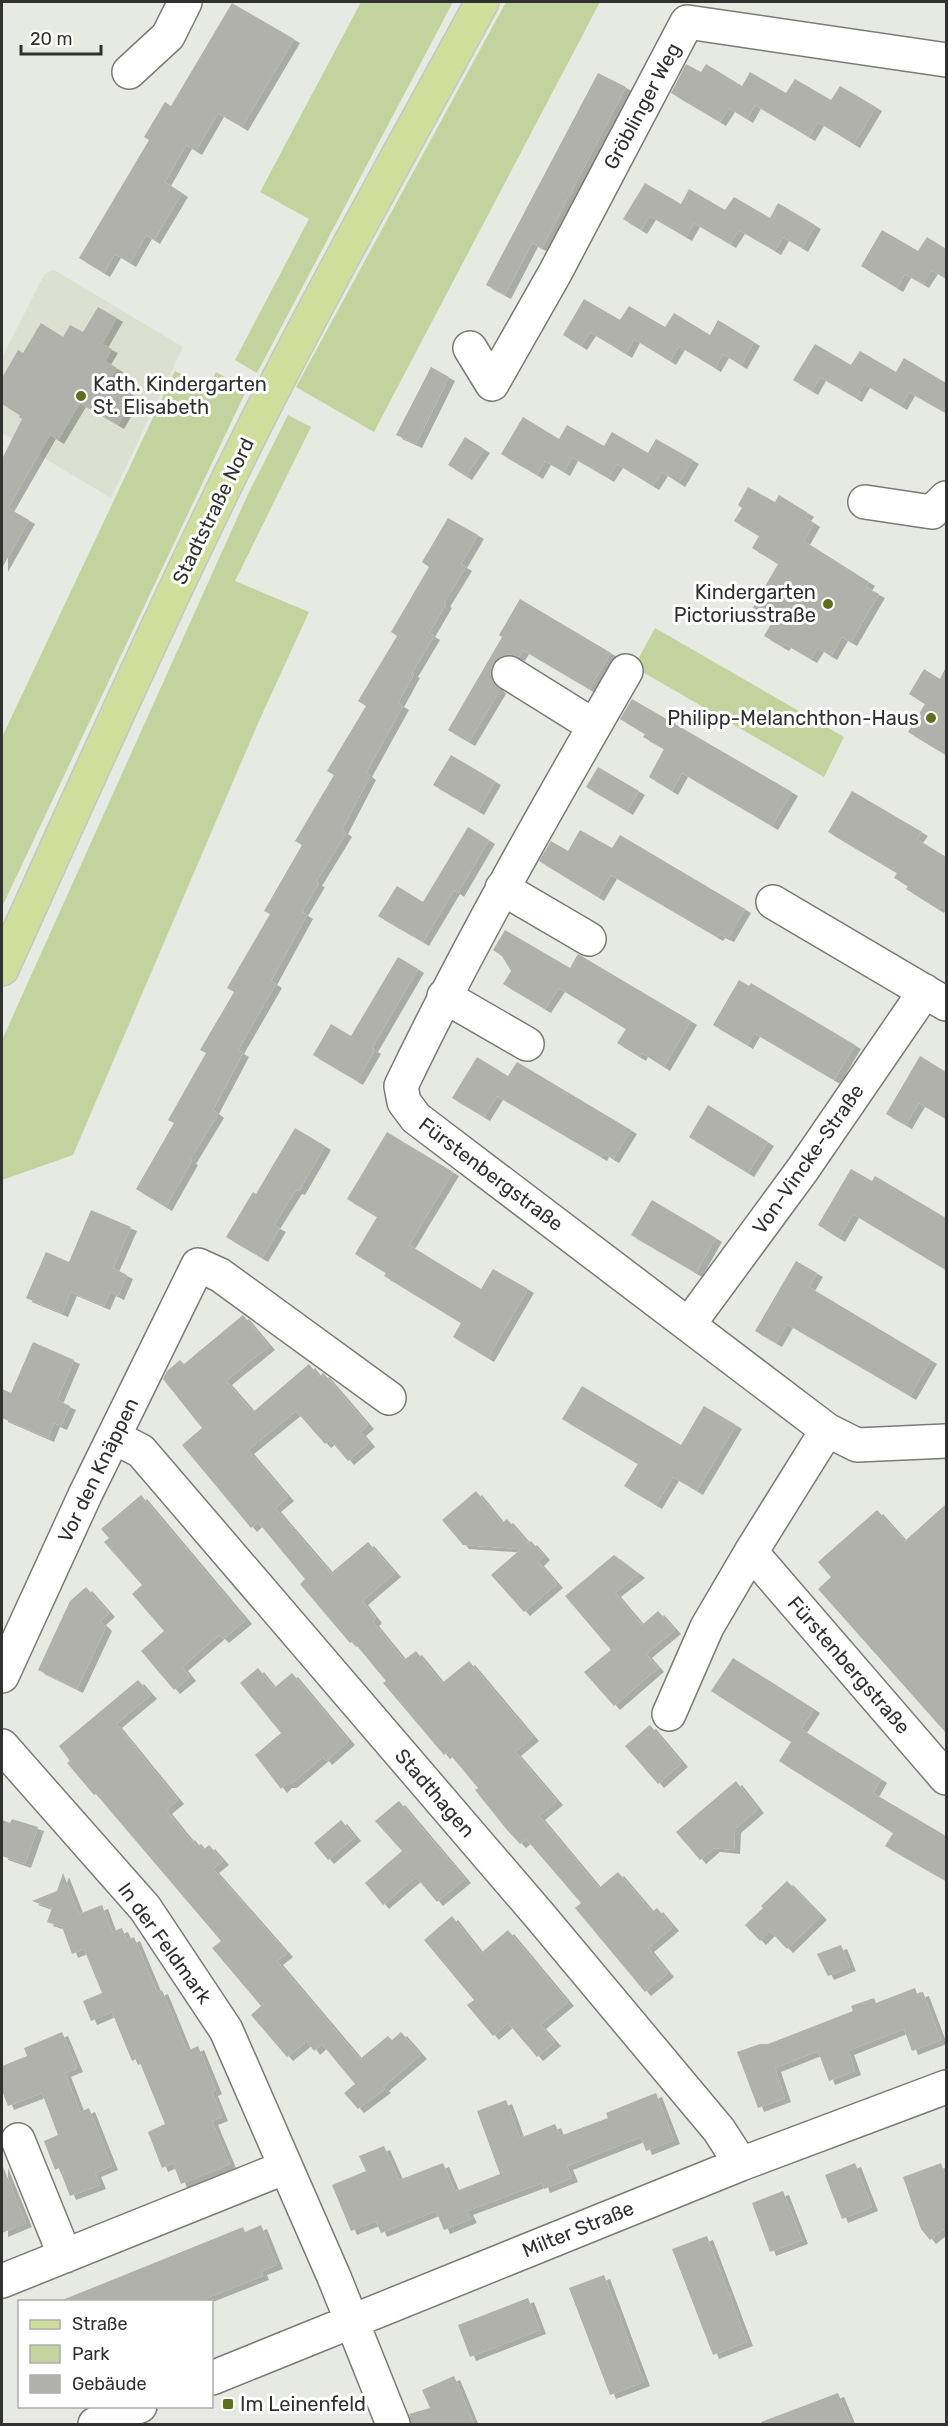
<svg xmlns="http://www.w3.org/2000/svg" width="948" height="2426" font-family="Rubik,sans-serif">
<defs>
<filter id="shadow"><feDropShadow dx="6" dy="4" stdDeviation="0" flood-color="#0004"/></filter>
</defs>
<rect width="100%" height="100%" fill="#e7eae2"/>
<path fill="#dbe0d1" d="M54,270l129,77 -72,151 -109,-65v-75l43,-85z"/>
<path fill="#c3d39d" d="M361,2h92l-196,371 -22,-13 74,-141 -49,-27z
M506,2h94l-226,430 -78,-45z
M175,371l33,17 8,-16 31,17 -245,518v-170z
M288,415l23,12 -76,154 74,31 -50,109 -186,434 -71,25v-140l246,-546z
M655,628l189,109 -20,40 -190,-110z"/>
<path fill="#afb1aa" filter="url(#shadow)" d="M232,3l62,36 -52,88 -24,-14 -22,38 -10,-6 -21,37 17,11 -28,47 -8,-5 -16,28 -15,-9 -11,19 -25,-15 70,-118 -5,-3 21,-35 6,4z
M686,64l15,8 5,-8 36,22 8,-14 36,21 9,-14 36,21 9,-14 36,21 -22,37 -36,-22 -9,15 -54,-32 -8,14 -18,-11 -9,14 -49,-29z
M598,73l28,14 -84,161 -10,-5 -27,52 -19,-10z
M645,183l36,21 8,-15 36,21 9,-13 36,21 8,-15 37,22 -13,23 -19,-11 -8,14 -36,-21 -9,14 -36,-21 -8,14 -36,-21 -9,14 -18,-11z
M882,230l36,21 9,-14 19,12v30l-14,-9 -9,14 -18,-10 -8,14 -36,-22z
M584,299l36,21 9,-14 36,21 9,-14 36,22 8,-15 36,22 -13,23 -18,-11 -8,14 -36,-22 -9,15 -36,-22 -8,15 -36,-22 -9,14 -18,-11z
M98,307l19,11 -15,26 10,5 -7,12 12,7 -8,13 26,15 -17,29 -38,-22 -22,37 -8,-5 -42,73 21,12 -27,48v-109l20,-40 -3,-2 1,-2 -18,-11v-26l16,-28 5,3 18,-30 22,14 7,-12 13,7z
M815,344l36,21 9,-14 36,21 8,-14 42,25v30l-37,-21 -8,14 -37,-22 -8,14 -36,-21 -8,14 -19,-11z
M431,367l18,10 -33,67 -20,-9z
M523,417l36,22 8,-14 37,21 8,-14 36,21 8,-14 37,21 -14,23 -17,-11 -9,14 -36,-22 -9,14 -36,-21 -8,15 -19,-11 -8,14 -36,-21z
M465,437l19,12 -18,27 -18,-11z
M748,487l27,15 4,-7 29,18 -3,4 9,6 -10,18 65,41 -3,5 13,7 -28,48 -9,-5 -11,19 -13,-8 -7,11 -26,-15 -2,3 -19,-11 8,-14 -21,-11 27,-47 -26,-16 7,-12 -25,-15 8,-13 -4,-3z
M448,518l30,17 -17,29 5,3 -22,36 2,1 -17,29 5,3 -22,37 2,1 -16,29 5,3 -37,67 4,3 -28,54 4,3 -30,49 3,1 -17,29 5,3 -36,66 5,3 -38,66 5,3 -30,57 5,4 -28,46 2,1 -26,46 -30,-18 38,-66 -6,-3 38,-67 -6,-3 34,-58 -7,-4 43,-74 -6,-3 38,-66 -7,-4 39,-66 -7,-4 39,-65 -8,-5 39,-65 -6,-4 38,-65 -7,-5z
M520,599l91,54 -22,36 -66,-39 -4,7 -10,-3 -9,3 -7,7 -3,9 3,9 7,8 -31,52 -21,-12 54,-93 -3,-2z
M946,667v88l-38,-23 17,-28 -16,-10 15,-25 16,10z
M632,699l160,93 -20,34 -90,-53 -10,18 -23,-14 15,-28 -21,-12 2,-3 -25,-15z
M451,755l44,26 -17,30 -45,-26z
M598,767l41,24 -12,20 -41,-24z
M852,791l70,41 -5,7 29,18v53l-6,-4 -2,3 -32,-20 2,-3 -14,-8 3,-5 -69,-41z
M468,827l21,13 -31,53 -4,-3 -31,52 -45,-26 19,-30 26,16z
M580,830l32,18 8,-13 125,74 -17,29 -9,-4 -2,3 -106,-62 -13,22 -59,-36 12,-20 17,10z
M505,930l65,38 8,-14 113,67 -27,46 -22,-14 -2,4 -23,-14 9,-14 -67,-41 -14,21 -42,-25 8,-13 -9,-15 -9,-6z
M398,957l20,12 -46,79 3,2 -18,31 -44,-26 18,-31 20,12z
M739,980l10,6 2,-3 104,62 -21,35 -80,-47 -7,12 -34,-20z
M920,1056l26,16v47l-27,-16 -13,22 -20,-11z
M477,1057l31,19 9,-14 114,68 -18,29 -10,-6 -2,4 -104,-61 -13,21 -32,-19z
M708,1105l60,37 -20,31 -59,-36z
M295,1128l30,18 -26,45 -3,-1 -22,35 6,3 -18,30 -36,-21 27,-45 3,2z
M387,1132l66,40 -44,73 72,44 12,-20 35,20 -40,69 -35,-21 8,-14 -77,-47 2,-3 -31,-19 22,-37 -30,-18z
M851,1169l21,12 3,-5 71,42v52l-93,-56 -14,24 -21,-13z
M652,1200l64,38 -20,35 -65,-38z
M91,1210l40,17 -18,41 14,7 -9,21 -8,-4 -6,14 -33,-14 -9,21 -36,-15 20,-46 23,10z
M796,1261l21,12 -8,14 122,73 -21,36 -123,-72 -11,19 -21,-12z
M243,1315l26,31 -43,35 27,31 56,-48 10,13 4,-4 3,3 42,49 -8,7 9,11 -21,18 -18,-21 -5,4 -29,-33 -48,39 40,47 -13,11 56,65 37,-31 27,31 -33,28 14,18 -3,3 31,38 12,-9 26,32 27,-22 64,76 -18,15 42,49 -18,15 60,72 19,-16 34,40 5,-4 16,19 -25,21 20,25 -23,19 -70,-84 6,-5 -55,-64 -6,5 -13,-14 -32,-40 3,-2 -30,-36 -4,3 -61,-72 3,-2 -33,-40 -3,2 -34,-40 -16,-19 5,-5 -47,-57 -7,6 -69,-83 20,-17 -39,-49 4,-8 13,-11 4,4z
M33,1342l41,18 -17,40 13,6 -9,20 -7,-3 -6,15 -46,-20v-29l9,4z
M582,1386l99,59 23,-39 32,19 -39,66 -24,-14 -17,28 -32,-19 14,-22 -76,-45z
M476,1491l26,32 5,-4 21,24 3,-2 13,15 -6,6 19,22 -33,28 -33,-37 30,-26 -58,-4 -21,-25z
M141,1495l105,125 -23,19 -4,-4 -37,32 8,10 -16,13 -33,-39 23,-20 -32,-37 10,-9 -38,-43 5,-4 -8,-9z
M946,1504v229l-128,-144 13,-12 -13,-15 59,-52 28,31z
M614,1555l25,19 -24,19 27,32 16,-14 17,19 -29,24 12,14 -44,38 -30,-34 27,-22 -46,-54z
M86,1587l23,26 -9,8 6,6 -29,62 -39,-19 32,-69z
M733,1658l81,51 -13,20 80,50 -8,14 73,43v45l-61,-35 8,-13 -114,-72 12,-19 -80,-51z
M258,1668l16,20 18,-15 57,68 -23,20 -3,-4 -32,27h-5l-5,5 -26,-34 26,-22 -41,-50z
M138,1680l13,15 -35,29 62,76 -12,10 26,32 3,-2 8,10 6,-5 14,16 -10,8 74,84 -10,8 83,98 28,-23 4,4 9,-8 20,23 -38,32 2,2 -27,20 -14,-16 11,-9 -33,-40 -8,7 -7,-10 -20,16 -36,-42 10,-9 -49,-58 9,-7 -125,-147 -2,1 -27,-32 3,-2 -11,-15z
M650,1725l32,38 -24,21 -33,-38z
M736,1781l22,28 -23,20 -1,21 -20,-2 -14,12 -24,-28z
M399,1801l66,78 -28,23 -21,-25 -33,28 -18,-22 37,-32 -27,-30z
M12,1819l26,8 -13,37 -23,-8v-36l8,3z
M341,1820l14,17 -27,23 -14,-17z
M63,1873l16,41 23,-9 10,27 10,-4 5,12 7,-3 23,55 5,-2 25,61 11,-5 18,44 -4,2 10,25 -10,4 18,43 -49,20 -8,-21 -11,5 -14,-36 17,-8 -27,-66 -6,3 -20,-49 -21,9 -8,-20 19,-8 -18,-44 -12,5 -10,-27 -15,-5 5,-14 -20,-7 25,-10z
M787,1881l34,35 -34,33 -17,-18 -10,10 -15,-16 18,-17 -2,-2z
M452,1916l29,37 27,-23 60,72 -28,23 15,17 -18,15 -29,-34 -15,13 -26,-31 7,-5 -50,-60z
M841,1945l9,22 -22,9 -11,-22z
M915,1988l2,6 6,-2 18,48 -29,11 -8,-22 -56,22 7,20 -26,10 -11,-30 -43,17 10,30 -27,10 -21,-56 23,-8h8l85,-33 -2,-5 23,-8 2,5z
M62,2032l15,36 -12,5 15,39 9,-4 23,58 -17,7 5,12 -30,11 -11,-28 -4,2 -11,-29 14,-6 -16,-42 -34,13 -6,-15v-25l25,-10 -3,-8z
M656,2093l18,47 -28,11 -5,-14 -74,29 5,12 -28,11 -2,-6 -75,28 4,8 -27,11 -8,-19 -55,22 -5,-12 -25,10 -19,-46 34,-14 -7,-15 25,-10 15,34 44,-17 12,28 4,-1 41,-16 -23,-63 29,-11 14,38 35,-14 5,12 48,-18 -2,-5z
M855,2163l17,44 -30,12 -17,-44z
M941,2163l5,15v49l-16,13 -9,-11 -18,-52z
M2,2164l24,59 -24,10z
M783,2191l19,49 -32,12 -18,-49z
M261,2225l16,40 -16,6 2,5 -64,25h-139l183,-74 2,5z
M707,2236l40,106 -34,13 -41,-106z
M604,2275l40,107 -34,13 -41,-107z
M528,2298l12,32 -70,27 -12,-32z
M454,2376l20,48h-63l-2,-10 21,-6 -8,-18z
M838,2393l13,31h-89l-1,-2z"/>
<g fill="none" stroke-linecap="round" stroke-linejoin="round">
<defs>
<path id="minor" d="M129,72l39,-36 17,-34
M470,348l22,36 63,-111 132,-251 259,38
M865,502l67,10 14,-14
M626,671c-79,137 -157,273 -225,415l3,16 12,16 411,312 30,15 89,-4
M509,673l85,53
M502,888l87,51
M773,902l173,102
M444,996l83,48
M689,1324l114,-155 122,-178
M114,1437l27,14 399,465 179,214 22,34
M751,1552l195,226
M2,1676l83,-181 113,-230 22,10 169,123
M669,1714l38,-87 44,-75 76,-122
M2,1746l143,162 81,122 108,247 59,147
M18,2140l47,116
M2,2281l284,-114
M212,2378l529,-214 205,-77
M95,2424l45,-18"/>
<path id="major" d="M2,969c79,-175 157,-350 242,-522 75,-151 158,-297 238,-445"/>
</defs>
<use href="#minor" stroke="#797b75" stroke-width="36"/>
<use href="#major" stroke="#c5c6c5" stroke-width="36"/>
<use href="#minor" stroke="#fff" stroke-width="33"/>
<use href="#major" stroke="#cfdf9b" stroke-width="33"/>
</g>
<g fill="#5d6f1d" stroke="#fff" stroke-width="2">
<circle cx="81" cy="396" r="6"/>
<circle cx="828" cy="604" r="6"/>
<circle cx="931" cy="718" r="6"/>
<rect x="222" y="2398" width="12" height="12" rx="3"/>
</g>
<g text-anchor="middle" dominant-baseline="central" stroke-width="6" stroke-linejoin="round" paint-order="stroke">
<g font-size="20" fill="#31322f" stroke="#fff">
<text transform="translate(642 106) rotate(-62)">Gröblinger Weg</text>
<text transform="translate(213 511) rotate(-64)">Stadtstraße Nord</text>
<text transform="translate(808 1159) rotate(-55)">Von-Vincke-Straße</text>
<text transform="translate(491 1174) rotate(37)">Fürstenbergstraße</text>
<text transform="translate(98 1470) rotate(-64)">Vor den Knäppen</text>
<text transform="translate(849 1665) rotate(49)">Fürstenbergstraße</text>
<text transform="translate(435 1793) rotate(49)">Stadthagen</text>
<text transform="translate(165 1943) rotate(54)">In der Feldmark</text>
<text transform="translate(578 2229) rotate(-22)">Milter Straße</text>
</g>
<g font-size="20" fill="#31322f" stroke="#fff" text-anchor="start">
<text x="93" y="384">Kath. Kindergarten<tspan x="93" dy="23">St. Elisabeth</tspan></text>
<text x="816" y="592" text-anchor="end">Kindergarten<tspan x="816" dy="23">Pictoriusstraße</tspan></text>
<text x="919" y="718" text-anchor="end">Philipp-Melanchthon-Haus</text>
<text x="240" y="2404">Im Leinenfeld</text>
</g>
</g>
<rect width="948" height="2426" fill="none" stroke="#31322f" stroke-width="6"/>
<rect x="18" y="2300" width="195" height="108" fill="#ffffff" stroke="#adadac" stroke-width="1.5"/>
<rect x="30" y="2320" width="30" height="9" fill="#cfdf9b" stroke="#adadac" stroke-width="1.5"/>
<text x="72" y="2330" font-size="18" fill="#31322f">Straße</text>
<rect x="30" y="2345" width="30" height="18" fill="#c3d39d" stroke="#adadac" stroke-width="1.5"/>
<text x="72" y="2360" font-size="18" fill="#31322f">Park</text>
<rect x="30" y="2375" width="30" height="18" fill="#afb1aa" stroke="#adadac" stroke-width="1.5"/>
<text x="72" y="2390" font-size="18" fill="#31322f">Gebäude</text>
<path d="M21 45v9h80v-9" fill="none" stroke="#31322f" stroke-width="3"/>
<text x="30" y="45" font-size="18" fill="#31322f" stroke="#ffffff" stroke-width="4.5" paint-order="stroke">20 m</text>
</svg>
